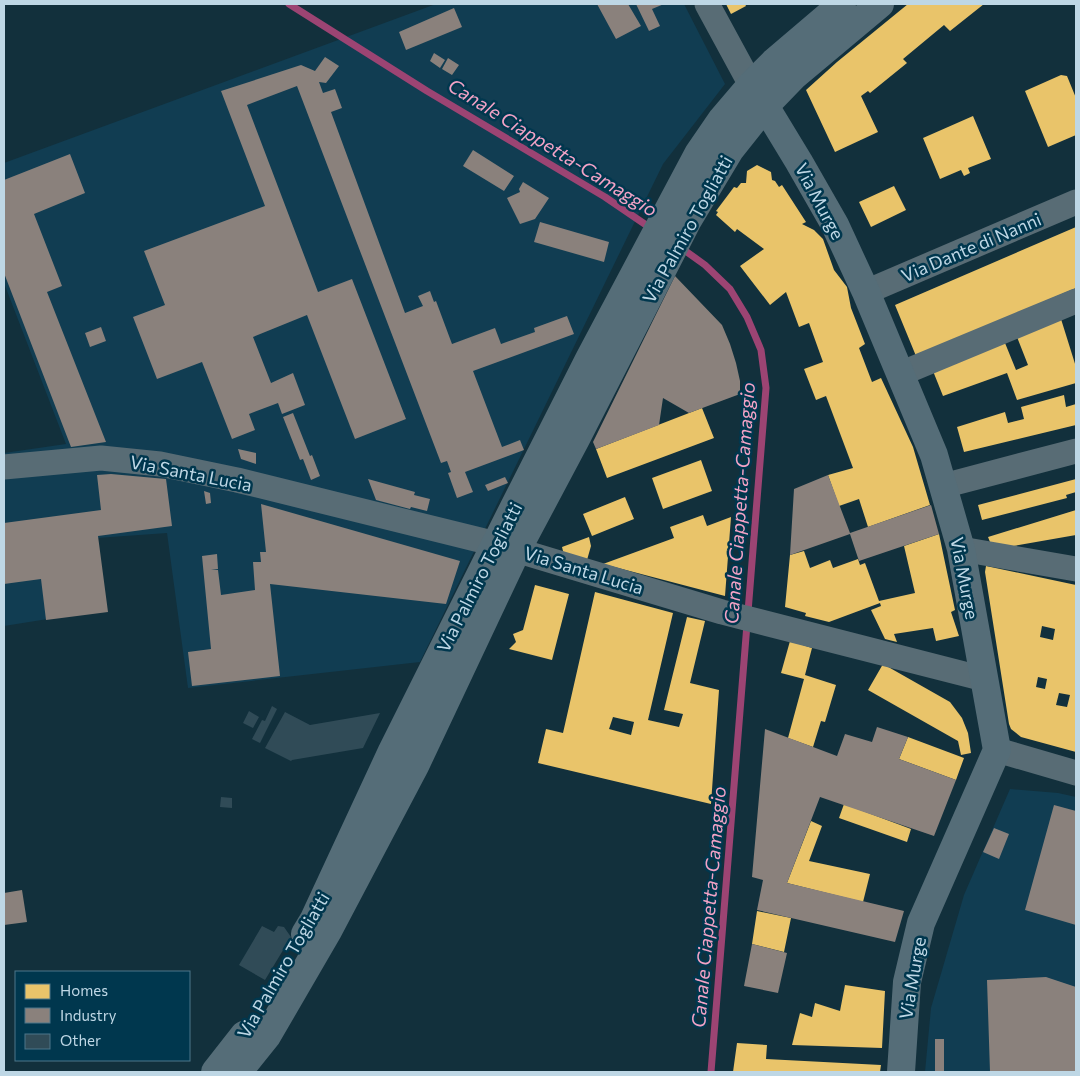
<svg xmlns="http://www.w3.org/2000/svg" width="1080" height="1076" font-family="Commissioner,sans-serif">
<rect width="100%" height="100%" fill="#12303c"/>
<path fill="#113d52" d="M436,4h248l41,80 -62,80 -243,498 -232,26 -21,-155 -70,5 7,72 -100,16v-173l62,-9 -62,-161v-120z
M1010,789l48,4 18,4v275h-151l6,-64 33,-113z"/>
<path fill="#e9c46a" fill-rule="evenodd" d="M726,4h19l1,2 -15,8z
M908,4h76l-34,27 -6,-6 -41,34 4,4 -37,30 -2,-2 -7,5 17,36 -43,20 -29,-62 31,-28z
M1061,75l6,1 9,22v37l-28,12 -23,-56z
M973,116l18,43 -23,9 2,5 -6,3 -3,-6 -21,9 -17,-41z
M757,165l14,7 1,8 3,1 4,6 3,-2 24,37 -4,2 12,6 9,9 11,31 13,17 4,21 14,36 -6,4 13,34 9,-4 32,69 17,58 -62,22 -9,-28 -20,7 -11,-31 25,-7 -27,-72 -10,4 -12,-31 19,-7 -14,-39 -10,4 -13,-35 -16,13 -30,-39 24,-17 -27,-20 -2,3 -19,-17 2,-3 -2,-1 18,-24 3,1 4,-5h5l1,-12z
M894,186l12,24 -35,17 -12,-25z
M1076,227v61l-160,68 -21,-51z
M1061,319l15,48v16l-59,17 -10,-27 -64,23 -10,-25 72,-28 11,27 12,-5 -11,-28z
M1064,395l2,12 10,-3v21l-112,27 -7,-25 48,-15 3,11 16,-4 -3,-12z
M702,408l12,30 -107,40 -11,-29z
M701,460l11,31 -49,18 -11,-31z
M1076,479v13l-10,3 1,3 -85,22 -4,-15z
M625,497l9,22 -42,17 -9,-22z
M1076,510v25l-68,12 -18,-5 -2,-5z
M703,515l4,11 24,-9 -6,79 -122,-32 71,-26 -4,-11z
M939,534l16,76 -4,2 8,24 -23,5 -3,-13 -39,6 3,8 -12,-3 -14,-29 10,-4 -1,-3 -51,19 -24,-6 1,-3 -21,-6 5,-52 14,-4 6,17 20,-8 3,8 25,-9 2,6 5,-2 14,38 36,-8 -11,-47z
M589,537l2,9 -4,14 -23,-5 -2,-8z
M986,566l90,19v167l-55,-15 -10,-8 -2,-5 -24,-152zM1042,626l13,3 -2,11 -13,-3zM1038,677l9,2 -2,10 -9,-2zM1059,693l11,2 -3,12 -11,-2z
M535,585l34,9 -17,66 -43,-11 7,-7 -3,-8 10,-4z
M595,592l78,21 -25,107 31,7 4,-13 -19,-4 23,-93 18,4 -15,62 29,7 -8,114 -173,-41 8,-34 17,4zM613,717l21,5 -3,13 -22,-6z
M790,641l22,7 -7,27 31,10 -11,37 -4,-1 -8,26 -25,-9 16,-59 -23,-6z
M883,664l67,38 12,16 6,15 3,20 -10,2 -3,-14 -90,-51z
M908,737l56,21 -8,22 -57,-21z
M844,804l67,25 -4,13 -68,-24z
M811,821l11,5 -13,35 61,13 -7,28 -76,-19z
M757,911l34,7 -7,34 -32,-8z
M845,985l40,6 -3,57 -90,-3 8,-32 12,4 3,-14 25,8z
M737,1043l30,2 -1,14 115,6 -1,7h-147z"/>
<path fill="#8a817c" d="M597,4h31l13,22 -25,13z
M636,4h28l-12,5 8,17 -11,5z
M454,8l8,19 -56,23 -7,-18z
M434,53l11,7 -5,8 -10,-7z
M325,57l14,9 -13,17 -7,-1 4,11 12,-4 7,19 -11,4 74,201 18,-7 -5,-10 12,-5 4,11 2,-1 16,43 43,-16 6,16 34,-12 -1,-4 33,-12 7,18 -101,37 29,76 18,-7 4,10 -59,22 8,20 -16,6 -9,-25 3,-1 -4,-11 -6,2 -144,-377 -50,19 71,187 34,-13 54,140 -51,20 -48,-124 -54,22 18,46 22,-10 12,32 -23,9 -4,-11 -29,11 6,16 -23,9 -30,-77 -45,17 -24,-62 32,-12 -21,-54 121,-45 -44,-115 80,-26 14,6z
M448,58l11,7 -7,10 -10,-6z
M473,150l41,26 -10,15 -41,-25z
M70,154l15,39 -51,21 28,72 -15,6 59,150 -35,5 -67,-174v-93z
M523,182l26,16 -14,21 -15,5 -13,-26 13,-6 -1,-3z
M540,222l69,20 -5,20 -70,-20z
M675,276l47,49 8,19 6,19 4,18v13l-51,19 -26,-15 -4,27 -63,24 -3,-7z
M101,327l5,14 -16,6 -5,-14z
M293,413l17,43 2,-1 8,21 -9,4 -8,-21 -3,1 -17,-43z
M238,449l18,4v11l-15,-5z
M111,474l55,5 6,47 -74,10 10,76 -62,8 -5,-41 -37,5v-61l97,-13 -4,-35z
M828,475l22,58 81,-28 8,29 -80,27 -9,-27 -60,21 4,-66z
M505,477l3,6 -20,8 -3,-6z
M368,479l47,13 -1,3 16,4 -3,12 -16,-4 -1,2 -34,-9z
M204,491l6,2 1,10 -5,1z
M261,504l199,57 -14,43 -176,-20 10,92 -88,10 -4,-34 23,-3 -9,-93 15,-2 1,15 -7,1h7l3,25 34,-5 -2,-28h8l-1,-10h6z
M877,727l31,10 -9,22 57,21 -22,56 -114,-39 -33,86 117,28 -9,31 -138,-32 6,-30 -11,-3 13,-148 72,27 8,-22 27,8z
M1054,805l22,6v114l-51,-15z
M994,828l15,6 -10,25 -16,-7z
M22,890l5,32 -23,3v-32z
M752,944l35,9 -9,40 -34,-7z
M1046,977l30,10v85h-86l-3,-92z
M935,1039h9v33h-9z"/>
<g fill="none" stroke-linecap="round" stroke-linejoin="round">
<path stroke="#9c4473" stroke-width="7" d="M289,4l138,87 178,106 47,32
M680,247l25,18 25,24 17,28 14,33 5,38 -55,684"/>
</g>
<path fill="#304b57" d="M272,706l5,3 -17,34 -8,-4 10,-19 3,1z
M249,711l10,6 -6,11 -10,-5z
M285,712l25,13 70,-12 -17,35 -71,12 -1,1 -26,-13z
M221,797l11,1v10l-12,-1z
M262,926l12,6 4,-6 6,1 7,10 -26,43 -26,-15z"/>
<g fill="none" stroke-linecap="round" stroke-linejoin="round">
<path stroke="#586c75" stroke-width="25" d="M707,4l44,81 11,17
M866,292l210,-90
M900,374l176,-73
M4,467l97,-9 59,6 77,16 259,64 226,68 262,67
M943,486l133,-35
M961,549l115,20
M997,750l79,23"/>
<path stroke="#556d78" stroke-width="28" d="M765,106l34,56 36,63 31,67 68,163 27,94 36,201 -76,173 -14,59 -6,90
M305,934l9,-15 78,-168 120,-240 77,-152 109,-205 24,-35 29,-34 23,-23 68,-58
M215,1072l29,-37
M238,1072l29,-36 61,-105 87,-165 102,-216 59,-111 112,-219 42,-70 35,-44 29,-30 86,-72"/>
</g>
<g text-anchor="middle" dominant-baseline="central" stroke-width="5" stroke-linejoin="round" paint-order="stroke">
<g font-size="18" fill="#bed7e5" stroke="#00374e">
<text transform="translate(820 201) rotate(62)">Via Murge</text>
<text transform="translate(687 229) rotate(-61)">Via Palmiro Togliatti</text>
<text transform="translate(971 247) rotate(-23)">Via Dante di Nanni</text>
<text transform="translate(191 473) rotate(11)">Via Santa Lucia</text>
<text transform="translate(584 570) rotate(17)">Via Santa Lucia</text>
<text transform="translate(479 577) rotate(-63)">Via Palmiro Togliatti</text>
<text transform="translate(965 578) rotate(79)">Via Murge</text>
<text transform="translate(283 965) rotate(-60)">Via Palmiro Togliatti</text>
<text transform="translate(912 978) rotate(-80)">Via Murge</text>
</g>
<g font-size="19" font-style="italic" fill="#f3a3c6" stroke="#00374e">
<text transform="translate(553 147) rotate(32)">Canale Ciappetta-Camaggio</text>
<text transform="translate(739 503) rotate(-86)">Canale Ciappetta-Camaggio</text>
<text transform="translate(708 907) rotate(-85)">Canale Ciappetta-Camaggio</text>
</g>
</g>
<rect width="1080" height="1076" fill="none" stroke="#bed7e5" stroke-width="10"/>
<rect x="15" y="971" width="175" height="90" fill="#00374e" stroke="#4c778a"/>
<rect x="25" y="984" width="25" height="15" fill="#e9c46a" stroke="#4c778a"/>
<text x="60" y="996" font-size="15" fill="#bed7e5">Homes</text>
<rect x="25" y="1008" width="25" height="15" fill="#8a817c" stroke="#4c778a"/>
<text x="60" y="1021" font-size="15" fill="#bed7e5">Industry</text>
<rect x="25" y="1034" width="25" height="15" fill="#304b57" stroke="#4c778a"/>
<text x="60" y="1046" font-size="15" fill="#bed7e5">Other</text>
</svg>
